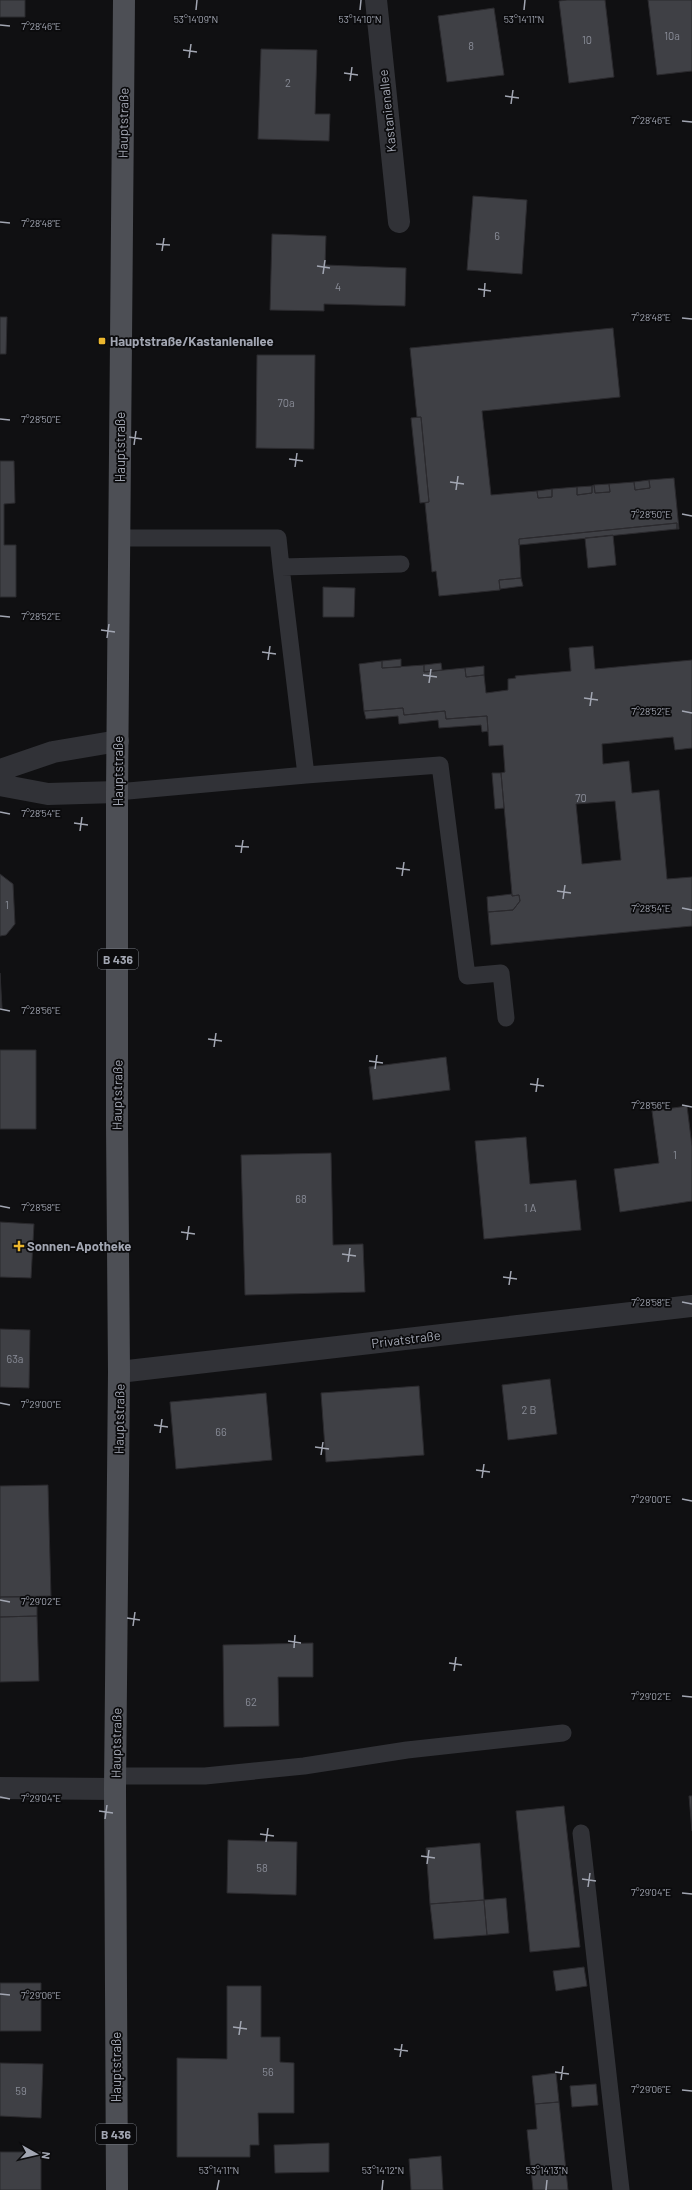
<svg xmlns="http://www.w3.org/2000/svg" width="692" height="2190" font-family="Barlow,sans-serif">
<rect width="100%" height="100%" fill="#101012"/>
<path fill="#3f4045" stroke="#2b2a2e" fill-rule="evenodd" d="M0,0h25v17h-25z
M567,0h38l9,77 -45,6 -10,-82z
M648,0h44v71l-35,4z
M494,8l10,67 -57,7 -9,-66z
M261,49l56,1 -2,64h15l-1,27 -71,-2z
M473,196l54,4 -5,74 -55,-4z
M272,234l54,2 -1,29 81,3 -1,38 -81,-2v7l-54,-1z
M0,317h7l-1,37h-6z
M613,328l7,69 -138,14 9,84 46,-4 1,7 14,-1v-8l25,-2v8l15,-2v-7l2,-1 1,8 15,-1 -1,-8 25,-2 1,8 15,-2 -1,-8 25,-2 5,51h-2v-6l-158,16 2,39 -22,2 1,10 -61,6 -3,-25 -4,1 -7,-69 4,-1 -8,-85h-4l-7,-69z
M257,355h58l-1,94 -58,-1z
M421,417l8,85 -9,1 -9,-85z
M0,461h14l1,42 -11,1v41h12v52h-16z
M649,480l1,8 -15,2 -1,-8z
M609,484l1,8 -15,1 -1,-8z
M592,486v7l-15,2v-8z
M552,489v8l-14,1 -1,-7z
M677,523v6l-158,16v-6z
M613,535l3,30 -28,3 -3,-30z
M521,578l2,8 -23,3 -1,-9z
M323,587l32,1 -1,29h-31z
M593,646l2,23 97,-9v88l-17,2 -2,-13 -71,7 1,20 26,-3 3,32 27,-3 8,89 25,-2v49l-201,19 -3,-33 25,-2 7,-9 -1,-6 -7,1v-2l-11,-121 4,-1 -2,-27 -14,1 -2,-30 -41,3 -1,-8 -41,4 -1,-7 -39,3 -5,-47 23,-3v7l42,-3v7l41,-4 1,9 18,-2 2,18 22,-3v-11l8,-1 -1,-2 56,-5 -2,-23zM615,801l6,59 -39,4 -6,-60z
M401,659v8l-19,1v-7z
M441,663l1,7 -18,2v-7z
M484,666v9l-18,2 -1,-9z
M403,708l1,7 41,-4 1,8 41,-3 1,15 -6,1 -1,-7 -42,3 -1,-8 -39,4 -1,-8 -32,3 -2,-8z
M492,773h9l3,35 -9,1z
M0,874l13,10 2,40 -9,11 -6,1z
M512,894v2l7,-1 1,6 -7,9 -25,2 -1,-15z
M0,973l2,35h-2z
M0,1050h36v79h-36z
M446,1057l4,33 -77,10 -4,-33z
M687,1106l5,40v55l-72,11 -6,-43 45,-6 -7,-52z
M526,1137l4,47 46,-4 5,50 -97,9 -9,-98z
M331,1153l2,92 30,-1 2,48 -120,3 -4,-140z
M0,1222l34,2 -3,54 -31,-1z
M0,1329l30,1 -1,58 -29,-1z
M550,1379l7,55 -49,6 -6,-55z
M419,1386l5,69 -98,7 -5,-69z
M266,1393l6,67 -96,9 -6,-67z
M48,1485l3,111 -51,1v-111z
M0,1597h37v19l-37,1z
M37,1616l2,65 -39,1v-65z
M313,1643v34h-35l1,49 -55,1 -1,-82z
M689,1796h3v35z
M564,1806l16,141 -50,5 -14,-141z
M228,1840l69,2 -1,53 -69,-2z
M480,1843l4,57 -54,4 -4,-56z
M506,1898l3,35 -22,2 -3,-35z
M484,1900l3,35 -53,4 -4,-35z
M584,1967l3,19 -31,5 -3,-20z
M0,1983h41v48h-41z
M227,1986h34v51h19v25l14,1v50h-36l1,32h-9v12h-73v-99l50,1z
M0,2063l43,1 -2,54 -41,-2z
M556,2073l3,29 -24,2 -3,-28z
M596,2084l2,21 -26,2 -2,-21z
M559,2102l9,88h-35l-6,-60 10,-1 -2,-25z
M329,2143v29l-54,1 -1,-28z
M0,2152h41v38h-41z
M441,2156l2,34h-32l-2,-31z"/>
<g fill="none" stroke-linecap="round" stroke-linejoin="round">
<path stroke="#313237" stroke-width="17" d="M119,538h159l3,29 120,-3
M281,567l25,208 134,-10 27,211 34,-3 5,45
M117,792l189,-17
M116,1776h89l99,-10 103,-16 156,-17
M581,1833l40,357"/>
<path stroke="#313237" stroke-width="22" d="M376,0l23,222
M0,770l53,-18 65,-11
M0,785l48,9 69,-2
M119,1372l573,-66
M0,1788l115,1"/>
<path stroke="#4d4f55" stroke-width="22" d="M117,2190l-2,-401 4,-417 -2,-246v-334l7,-792"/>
</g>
<path fill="none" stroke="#a2a6b2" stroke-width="1.5" d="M196,10l1,-10M360,10l1,-10M524,10l1,-10M0,25l10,1M183,50l14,2M189,58l2,-14M344,73l14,2M350,81l2,-14M505,96l14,2M511,104l2,-14M682,121l10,1M0,222l10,1M156,244l14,1M162,251l2,-13M317,266l13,2M323,274l2,-14M478,289l13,2M484,297l1,-14M682,318l10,1M0,419l10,1M129,437l13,2M134,445l2,-14M289,459l14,2M295,467l2,-14M450,482l14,2M456,490l2,-14M682,514l10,2M0,616l10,1M101,630l14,2M107,638l2,-14M262,652l14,2M268,660l2,-14M423,675l14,2M429,683l2,-14M584,698l14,2M590,706l2,-14M682,711l10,2M0,812l10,2M74,823l14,2M80,831l2,-14M235,846l14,1M241,853l2,-13M396,868l14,2M402,876l2,-14M557,891l14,2M563,899l2,-14M682,908l10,2M0,1009l10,2M208,1039l14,2M214,1047l2,-14M369,1061l14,2M375,1069l2,-14M530,1084l14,2M536,1092l2,-14M682,1105l10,2M0,1206l10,2M181,1232l14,2M187,1240l2,-14M342,1254l14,2M348,1262l2,-14M503,1277l14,2M509,1285l2,-14M682,1302l10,2M0,1403l10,2M154,1425l14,2M160,1433l2,-14M315,1447l14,2M321,1455l2,-13M476,1470l14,2M482,1478l2,-14M682,1499l10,2M0,1600l10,2M127,1618l13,2M133,1626l2,-14M288,1641l13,2M294,1648l1,-13M449,1663l13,2M454,1671l2,-14M682,1696l10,1M0,1797l10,2M99,1811l14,2M105,1819l2,-14M260,1834l14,2M266,1842l2,-14M421,1856l14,2M427,1864l2,-14M582,1879l14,2M588,1887l2,-14M682,1893l10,1M0,1994l10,1M233,2027l14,2M239,2035l2,-14M394,2049l14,2M400,2057l2,-13M555,2072l14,2M561,2080l2,-14M682,2090l10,1M217,2190l2,-10M382,2190l1,-10M546,2190l1,-10"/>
<g fill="#ecb72e" stroke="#0b0b0d" stroke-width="1.5">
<rect x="98" y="337" width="8" height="8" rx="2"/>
<path d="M17 1240h4v4h4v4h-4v4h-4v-4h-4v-4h4z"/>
</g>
<g text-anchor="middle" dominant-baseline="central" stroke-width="3.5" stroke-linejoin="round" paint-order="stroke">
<g font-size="11" fill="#898c97">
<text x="672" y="35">10a</text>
<text x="587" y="39">10</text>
<text x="471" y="45">8</text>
<text x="288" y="82">2</text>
<text x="497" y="235">6</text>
<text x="338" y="286">4</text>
<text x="286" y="402">70a</text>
<text x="581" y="797">70</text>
<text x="7" y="904">1</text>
<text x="675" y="1154">1</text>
<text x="301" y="1198">68</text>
<text x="530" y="1207">1 A</text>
<text x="15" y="1358">63a</text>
<text x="529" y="1409">2 B</text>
<text x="221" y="1431">66</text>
<text x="251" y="1701">62</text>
<text x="262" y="1867">58</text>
<text x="268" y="2071">56</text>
<text x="21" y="2090">59</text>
</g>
<g fill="#0b0b0d" stroke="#757880" stroke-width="1">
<rect x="98" y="949" width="40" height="20" rx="3"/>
<rect x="96" y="2124" width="40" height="20" rx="3"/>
</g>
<g font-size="12" font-weight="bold" fill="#a2a6b2">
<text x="118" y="959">B 436</text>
<text x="116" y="2134">B 436</text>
</g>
<g font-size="13" fill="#a2a6b2" stroke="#0b0b0d">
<text transform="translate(387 111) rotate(-96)">Kastanienallee</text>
<text transform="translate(123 123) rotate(-89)">Hauptstraße</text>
<text transform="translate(120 447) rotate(-90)">Hauptstraße</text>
<text transform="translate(118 771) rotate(-90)">Hauptstraße</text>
<text transform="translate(117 1095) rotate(-89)">Hauptstraße</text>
<text transform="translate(406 1339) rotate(-7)">Privatstraße</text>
<text transform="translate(119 1419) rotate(-89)">Hauptstraße</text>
<text transform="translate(116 1743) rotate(-89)">Hauptstraße</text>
<text transform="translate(116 2067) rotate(-90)">Hauptstraße</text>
</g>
<g font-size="13" font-weight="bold" fill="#a2a6b2" stroke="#0b0b0d" text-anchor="start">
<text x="110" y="341">Hauptstraße/Kastanienallee</text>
<text x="27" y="1246">Sonnen-Apotheke</text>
</g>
</g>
<g font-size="10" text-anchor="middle" fill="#a2a6b2" stroke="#0b0b0d" stroke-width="3.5" stroke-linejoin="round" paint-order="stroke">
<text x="196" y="23">53°14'09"N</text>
<text x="360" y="23">53°14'10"N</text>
<text x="524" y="23">53°14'11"N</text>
<text x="41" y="30">7°28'46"E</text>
<text x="651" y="124">7°28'46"E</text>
<text x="41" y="227">7°28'48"E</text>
<text x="651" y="321">7°28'48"E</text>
<text x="41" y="423">7°28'50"E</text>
<text x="651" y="518">7°28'50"E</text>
<text x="41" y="620">7°28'52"E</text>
<text x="651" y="715">7°28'52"E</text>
<text x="41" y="817">7°28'54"E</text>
<text x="651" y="912">7°28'54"E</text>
<text x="41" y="1014">7°28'56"E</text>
<text x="651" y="1109">7°28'56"E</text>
<text x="41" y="1211">7°28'58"E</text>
<text x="651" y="1306">7°28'58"E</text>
<text x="41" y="1408">7°29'00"E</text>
<text x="651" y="1503">7°29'00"E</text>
<text x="41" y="1605">7°29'02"E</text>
<text x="651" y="1700">7°29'02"E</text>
<text x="41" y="1802">7°29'04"E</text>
<text x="651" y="1896">7°29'04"E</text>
<text x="41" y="1999">7°29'06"E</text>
<text x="651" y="2093">7°29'06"E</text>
<text x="219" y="2174">53°14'11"N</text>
<text x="383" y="2174">53°14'12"N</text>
<text x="547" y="2174">53°14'13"N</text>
</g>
<g transform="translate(36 2154) rotate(98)" stroke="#0b0b0d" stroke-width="3" paint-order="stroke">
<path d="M0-3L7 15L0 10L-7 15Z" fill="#a2a6b2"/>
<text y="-6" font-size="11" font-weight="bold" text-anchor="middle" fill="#a2a6b2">N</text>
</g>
</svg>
